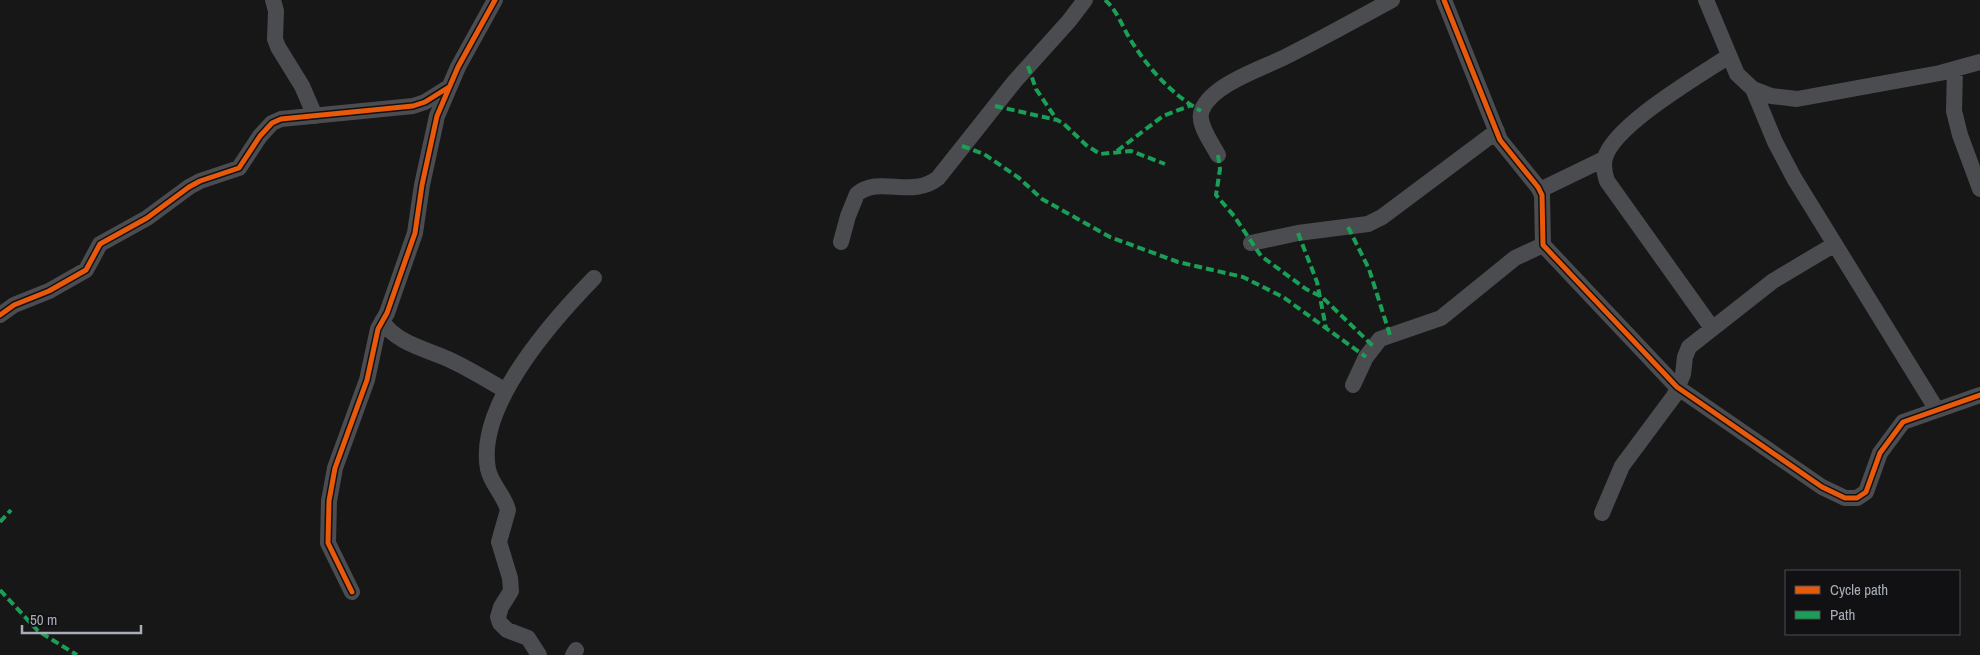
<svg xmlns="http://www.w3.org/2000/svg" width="1980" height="655" font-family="'Archivo Narrow',sans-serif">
<rect width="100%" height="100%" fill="#171717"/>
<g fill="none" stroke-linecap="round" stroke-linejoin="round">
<path stroke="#4b4c50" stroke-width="16" d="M273,0l3,11 -1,28 3,8 24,39 13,30
M1444,0l56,140 38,47 4,8 1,50 134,142 145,100 23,11h12l9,-6 14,-39 23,-31 77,-27
M1706,0l31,74 16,15 18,7 26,3 143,-26 40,-11
M1955,69l-1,42 6,24 20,54
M1753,89l22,53 19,36 143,232
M1218,155c-6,-12 -22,-32 -16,-45 10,-26 62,-42 85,-54 36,-18 70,-37 105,-56
M1540,190l64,-31
M841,242l7,-26 9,-22c22,-19 55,5 81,-16l77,-97 54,-60 16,-21
M1251,243l47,-10 70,-9 14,-7 115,-86
M0,315l14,-10 35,-14 37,-21 14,-26 47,-26 42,-31 11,-6 39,-13 21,-32 12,-13 9,-4 132,-13 12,-4 24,-15
M382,321c14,22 44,28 66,38 20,9 39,21 58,32
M1712,328l-105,-147c-2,-6 -4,-16 -2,-23 9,-33 94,-82 124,-102
M1353,385l13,-28 14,-18 61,-21 74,-60 28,-13
M1602,513l20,-47 52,-70 9,-22 2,-17 4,-10 84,-66 62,-37
M352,592l-24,-49 1,-42 6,-33 32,-88 11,-51 9,-16 28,-80 7,-48 15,-69 21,-49 37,-67
M539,655l-11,-17 -21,-8 -7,-7 -2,-6 3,-10 10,-16 -1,-13 -11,-36 9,-32c-4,-15 -17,-26 -20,-41 -12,-63 65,-149 106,-191
M573,655l3,-5"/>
<path stroke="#1a9f57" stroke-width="4" stroke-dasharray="8 4" stroke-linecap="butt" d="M1105,0c12,10 17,26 25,39 18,29 41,55 71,72
M1028,66l8,23 21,31
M995,106l62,14 6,3 23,22 14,9 31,-3 34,13
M962,146l22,8 35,24 23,21 68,38 68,25 65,15 40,20 83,60
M1117,151l46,-35 29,-11
M1218,155l2,14 -4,26 18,21 27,40 45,33 16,8 51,49
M1348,227l21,42 21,66
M1298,233l19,49 9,46
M0,522l11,-12
M0,590l38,41 39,24"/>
<defs>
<path id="cycleway" d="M1444,0l56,140 38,47 4,8 1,50 134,142 145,100 23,11h12l9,-6 14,-39 23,-31 77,-27
M0,315l14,-10 35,-14 37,-21 14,-26 47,-26 42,-31 11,-6 39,-13 21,-32 12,-13 9,-4 132,-13 12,-4 24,-15
M352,592l-24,-49 1,-42 6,-33 32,-88 11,-51 9,-16 28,-80 7,-48 15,-69 21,-49 37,-67"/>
</defs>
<use href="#cycleway" stroke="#111113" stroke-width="8"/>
<use href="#cycleway" stroke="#e8590c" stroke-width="5"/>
</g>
<rect x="1785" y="570" width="175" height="65" fill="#111113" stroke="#4d4f55"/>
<rect x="1795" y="586" width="25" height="8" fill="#e8590c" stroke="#4d4f55"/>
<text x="1830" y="595" font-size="15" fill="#a8adb8">Cycle path</text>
<rect x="1795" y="611" width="25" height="8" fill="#1a9f57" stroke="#4d4f55"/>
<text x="1830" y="620" font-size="15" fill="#a8adb8">Path</text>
<path d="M22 625v8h119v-8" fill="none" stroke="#a8adb8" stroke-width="2.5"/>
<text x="30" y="625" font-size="15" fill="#a8adb8" stroke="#111113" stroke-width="4" paint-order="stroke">50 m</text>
</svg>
